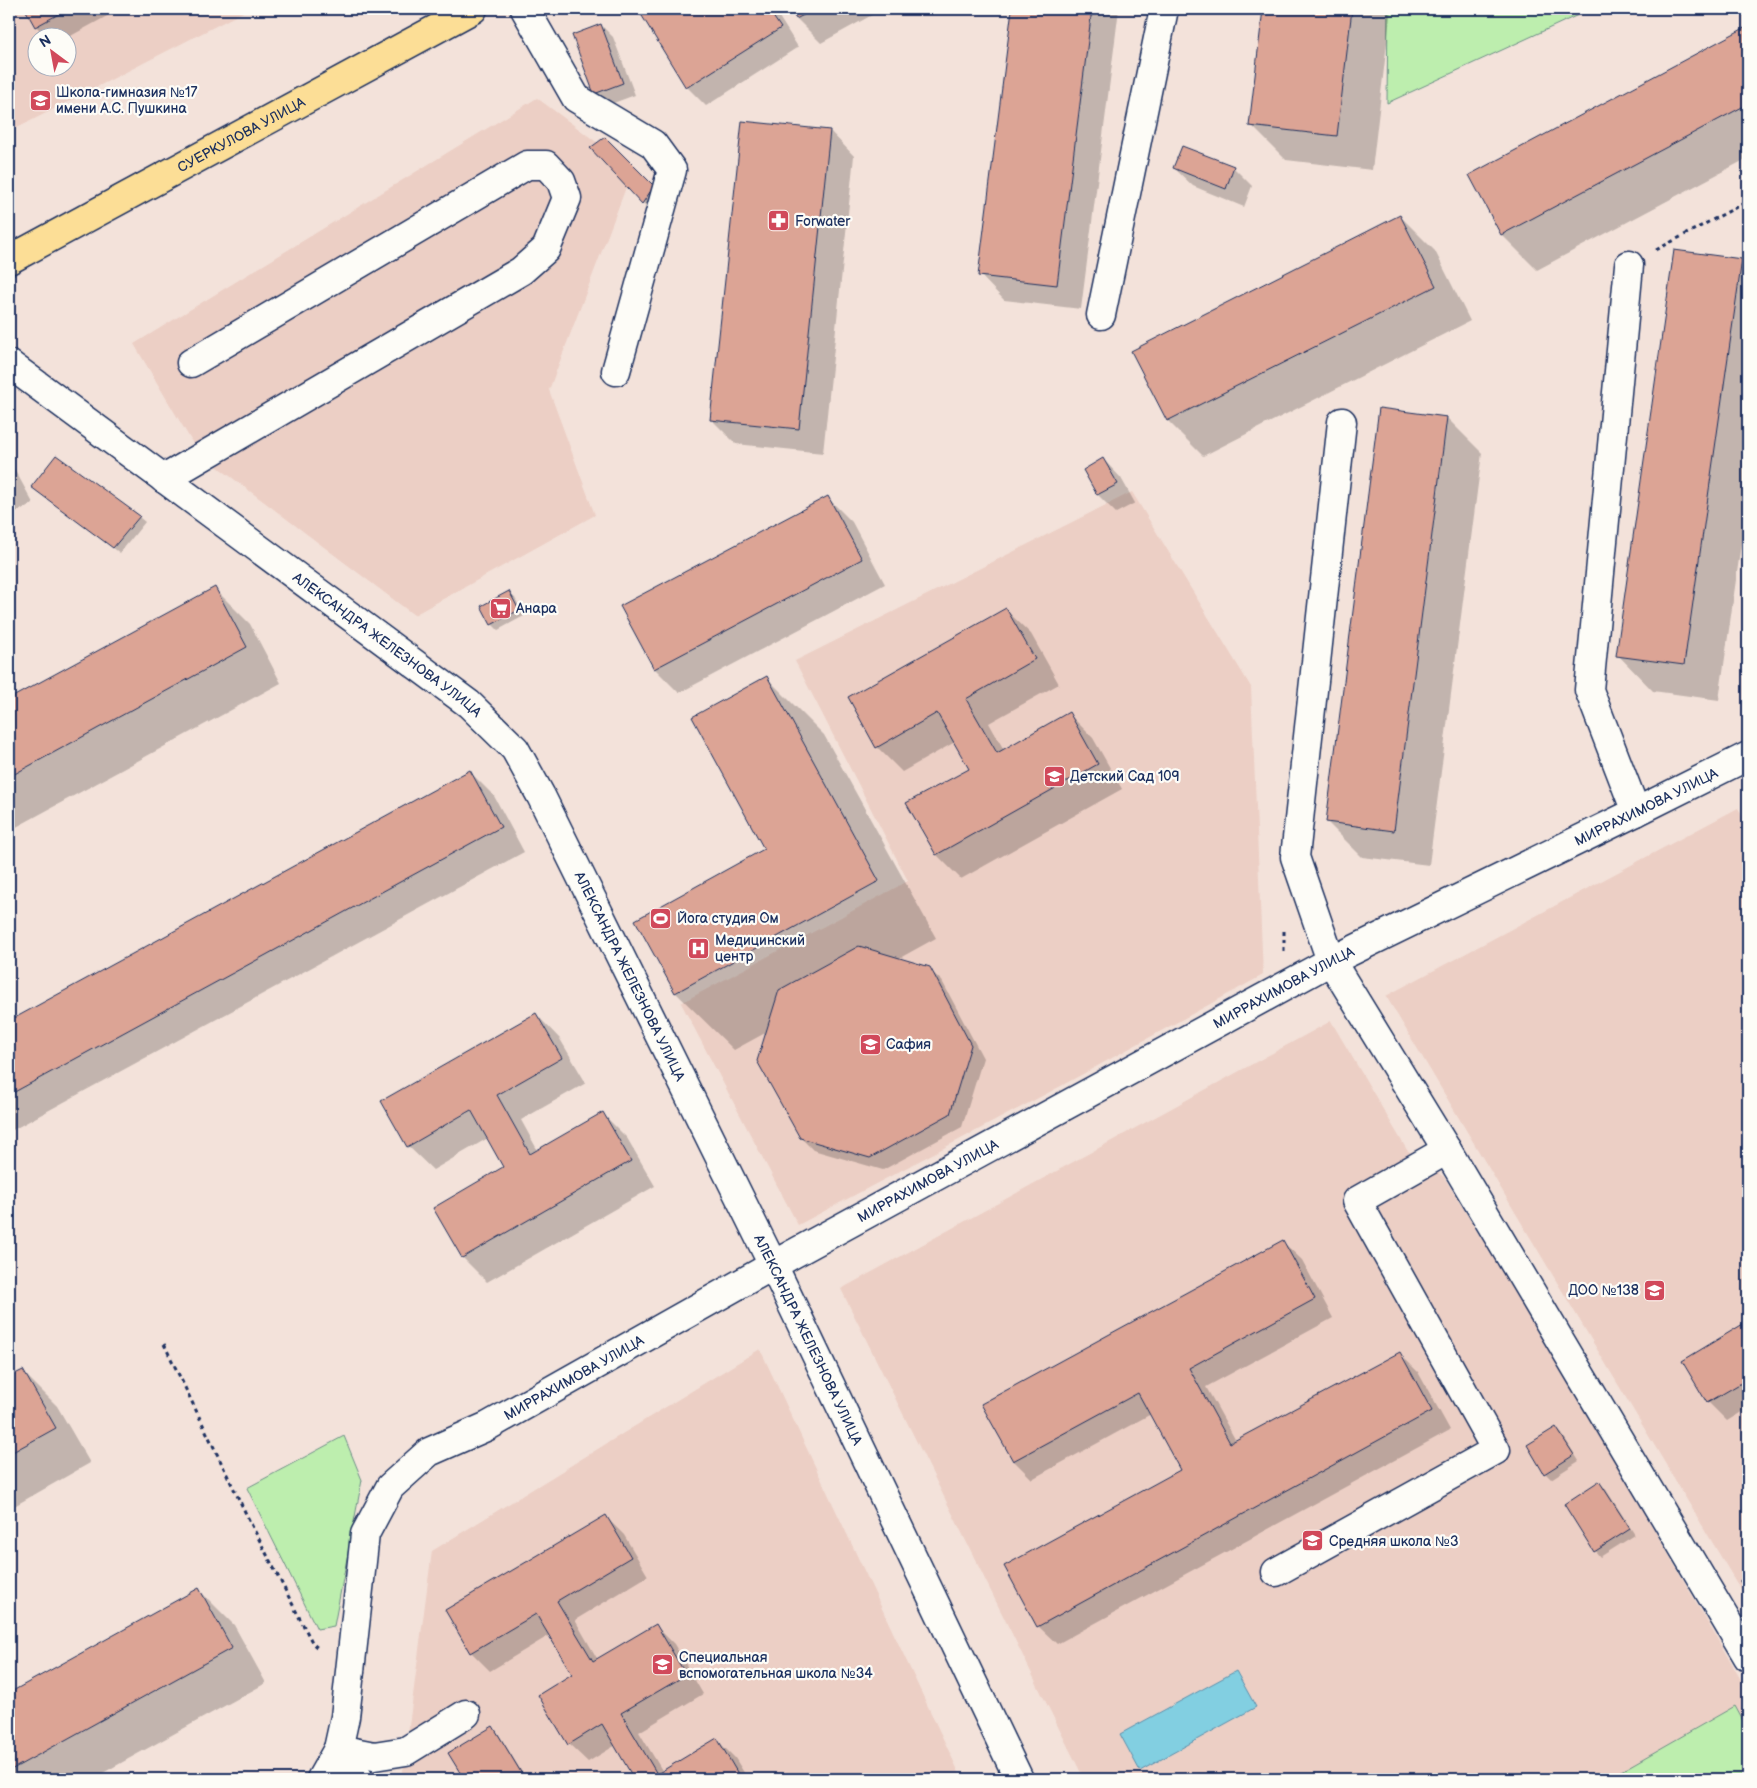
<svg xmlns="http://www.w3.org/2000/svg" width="1757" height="1788" font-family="'Balsamiq Sans',sans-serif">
<rect width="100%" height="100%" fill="#f3e2da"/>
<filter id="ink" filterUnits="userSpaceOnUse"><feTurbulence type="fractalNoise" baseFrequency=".02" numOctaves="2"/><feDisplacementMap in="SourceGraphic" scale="10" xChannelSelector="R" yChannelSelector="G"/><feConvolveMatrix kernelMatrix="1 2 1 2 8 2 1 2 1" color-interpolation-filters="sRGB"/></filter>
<g filter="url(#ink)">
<path fill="#eccfc5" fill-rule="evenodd" d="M9,9h240l-240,123zM38,38h30v30h-30z
M537,98l96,71 -84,221 46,125 -181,100 -216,-163 -64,-108z
M1132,492l119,195 12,288 -202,111 -263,139 -117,-222 227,-122 -113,-220z
M1738,808l10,19v775l-362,-606z
M1331,1021l76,129 37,27 130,214 174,301v87h-664l-243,-490z
M760,1349l202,430h-560l30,-228z"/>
<path fill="#bdeeae" stroke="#6c8e86" d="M1388,9h203l-204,94z
M344,1436l18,44 -28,146 -17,3 -70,-141z
M1735,1706l13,24v49h-141z"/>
<path fill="#82cfe1" stroke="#598fad" d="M1236,1671l20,36 -116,64 -20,-37z"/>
<path fill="#0003" d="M26,9h94l-53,29h-20l-11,-12z
M645,9h129l24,38 -92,59 -19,-19 -47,-75z
M791,9h92l-62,34 -24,-24z
M1014,9h105l-38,300 -77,-9 -24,-25z
M1264,9h127l-19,161 -86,-10 -35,-35z
M601,25l12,12 22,58 -27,10 -13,-12z
M1748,28v130l-211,112 -35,-35 -31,-60z
M830,131l24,25 -31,297 -87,-9 -24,-24z
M605,139l67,67 -11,15 -18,-18z
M1233,167l19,19 -8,21 -51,-21 -19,-18z
M1400,216l35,35 35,70 -267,135 -35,-35 -35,-69z
M1742,260l6,7v228l-29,205 -66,-9 -35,-36z
M1380,410l67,8 35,35 -53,412 -67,-8 -35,-35z
M9,459l24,44 -24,13z
M1103,459l18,19 14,25 -19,10 -18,-18 -14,-24z
M32,487l107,30 6,5 -25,31z
M828,498l24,24 33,62 -206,109 -24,-24z
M215,589l35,35 31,59 -272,148v-130z
M509,593l6,5 9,18 -26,14 -6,-6z
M1006,610l25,24 28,50 -70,39 15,27 65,-36 24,24 29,51 -161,90 -24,-24 -29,-51 62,-35 -15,-27 -53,30 -25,-25 -27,-49z
M766,677l58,58 112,203 -38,21 31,10 13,12 41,77 -21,69 -79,43 -70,-20 -12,-12 -34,-106 -33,18 -58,-57 -39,-72 129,-72z
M470,772l24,24 30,56 -515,280v-110z
M536,1014l24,25 26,44 -65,37 17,31 65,-37 24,24 28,48 -168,96 -24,-24 42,-90 -17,-30 -55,32 -25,-24z
M1283,1242l19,18 31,58 -127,69 30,54 163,-88 19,19 32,58 -393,214 -19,-18 143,-156 -30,-56 -119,65 -18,-18z
M1748,1323v85l-21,13 -19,-19 -24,-41z
M22,1371l35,35 33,57 -81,46v-130z
M1556,1428l6,6 17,27 -28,18 -6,-6z
M1599,1482l6,6 30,47 -35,22 -5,-6z
M606,1517l18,18 24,41 -73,44 23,40 58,-34 18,18 29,50 -64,38 24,40 54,-32 18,18 13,21h-112l-20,-34 -28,17 -19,-18 5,-69 -24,-40 -60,36 -19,-19z
M199,1590l35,35 32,58 -174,96h-83v-85z
M493,1728l5,5 28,46h-61l-16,-25z"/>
<path fill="#dca495" stroke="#1b2f5e" d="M25,9h43l-33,18z
M643,9h125l13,19 -95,60 -47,-77z
M790,9h25l-19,10z
M1012,9h80l-35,276 -79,-9z
M1263,9h89l-15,127 -88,-10z
M601,24l22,59 -29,11 -22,-59z
M1748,26v78l-247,131 -32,-60z
M742,121l88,9 -31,299 -89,-9z
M605,137l49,49 -12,18 -52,-56z
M1182,146l52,20 -8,23 -53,-21z
M1400,215l36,71 -269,135 -36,-70z
M1674,250l68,9 -58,406 -68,-9z
M1379,408l68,9 -53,414 -68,-9z
M56,455l84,61 -27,32 -82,-61z
M1103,458l15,26 -21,11 -14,-25z
M828,496l34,63 -208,110 -34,-63z
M215,587l32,60 -238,130v-78z
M509,591l10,19 -28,15 -10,-19z
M1006,608l29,51 -69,40 31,54 72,-41 29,52 -162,91 -30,-52 63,-34 -32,-56 -61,35 -28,-51z
M767,676l112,205 -204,112 -40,-73 129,-71 -72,-132z
M470,770l31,57 -492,268v-74z
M859,946l71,21 41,78 -21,69 -80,44 -70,-20 -43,-77 22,-71z
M536,1013l26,45 -65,37 33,59 73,-42 28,49 -169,97 -29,-50 70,-41 -32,-57 -64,37 -26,-46z
M1283,1240l32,59 -126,69 41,75 170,-91 32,59 -395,216 -33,-61 176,-96 -42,-77 -125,68 -32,-57z
M1748,1321v58l-41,24 -25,-42z
M23,1370l33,58 -47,26v-77z
M1556,1427l18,28 -30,19 -17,-29z
M1599,1481l31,48 -36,23 -30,-48z
M606,1515l25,42 -74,44 36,60 63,-37 30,51 -65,38 36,61 60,-36 24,41h-107l-32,-55 -34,21 -30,-50 34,-21 -36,-60 -66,39 -25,-43z
M199,1588l33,60 -223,123v-78z
M493,1726l32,53h-61l-16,-26z"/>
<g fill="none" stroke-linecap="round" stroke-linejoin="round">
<defs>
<g id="minor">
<path d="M525,9l51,89 77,46 19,26 -56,201"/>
<path d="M1629,265l-40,425 47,122"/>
<path d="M1101,315l63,-306"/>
<path id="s1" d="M9,364l460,340 46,45 26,47 232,469 246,514"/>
<path d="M1342,422l-47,435 36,104 116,189 301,507"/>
<path d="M164,479l357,-208 25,-22 21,-51 -6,-17 -15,-16h-19l-336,198"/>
<path d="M1276,1572l220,-122 -139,-249 90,-51"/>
<path d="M338,1749l36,7 32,-5 60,-37"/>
<path d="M338,1749l21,30"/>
<path id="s2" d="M321,1779l17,-30 7,-32 20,-183 25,-47 39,-35 59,-26 305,-172 538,-293 305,-149 112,-56"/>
</g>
<g id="major">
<path id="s3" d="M9,260l464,-251"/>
</g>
</defs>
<use href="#minor" stroke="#1b2f5e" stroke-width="31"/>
<use href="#major" stroke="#1b2f5e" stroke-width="31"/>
<path stroke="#1b2f5e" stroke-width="3" stroke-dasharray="4 4" stroke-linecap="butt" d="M564,14l10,-5
M1656,250l92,-49
M1284,951v-22
M164,1344l83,172 66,128 6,5
M1740,1582l8,-5"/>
<use href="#minor" stroke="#fdfcf7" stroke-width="28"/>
<use href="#major" stroke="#fcde96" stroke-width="28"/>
</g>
</g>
<defs>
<symbol id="school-square" viewBox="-11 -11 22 22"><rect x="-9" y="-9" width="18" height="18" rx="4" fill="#d1495b" stroke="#fdfcf7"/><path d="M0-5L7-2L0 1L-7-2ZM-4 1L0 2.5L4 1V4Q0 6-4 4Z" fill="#fff"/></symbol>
<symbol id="pharmacy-square" viewBox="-11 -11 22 22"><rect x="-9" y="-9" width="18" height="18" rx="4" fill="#d1495b" stroke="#fdfcf7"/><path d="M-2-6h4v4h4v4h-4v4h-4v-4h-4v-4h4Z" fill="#fff"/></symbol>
<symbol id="supermarket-square" viewBox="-11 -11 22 22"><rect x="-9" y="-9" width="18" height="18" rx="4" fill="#d1495b" stroke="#fdfcf7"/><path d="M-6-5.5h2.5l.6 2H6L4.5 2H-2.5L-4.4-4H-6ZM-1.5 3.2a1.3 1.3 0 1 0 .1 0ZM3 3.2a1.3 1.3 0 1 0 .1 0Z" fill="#fff"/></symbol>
<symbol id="stadium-square" viewBox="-11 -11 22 22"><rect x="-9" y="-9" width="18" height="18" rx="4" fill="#d1495b" stroke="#fdfcf7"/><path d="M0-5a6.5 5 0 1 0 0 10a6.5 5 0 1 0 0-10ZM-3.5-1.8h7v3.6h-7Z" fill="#fff"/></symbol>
<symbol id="hospital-square" viewBox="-11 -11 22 22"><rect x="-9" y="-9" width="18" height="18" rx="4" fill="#d1495b" stroke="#fdfcf7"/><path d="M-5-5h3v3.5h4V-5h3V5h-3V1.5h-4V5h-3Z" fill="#fff"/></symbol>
</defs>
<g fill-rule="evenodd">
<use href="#school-square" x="28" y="88" width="25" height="25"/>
<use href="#pharmacy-square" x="766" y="208" width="25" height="25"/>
<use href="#supermarket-square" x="488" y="596" width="25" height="25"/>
<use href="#school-square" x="1042" y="764" width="25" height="25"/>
<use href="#stadium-square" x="648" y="906" width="25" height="25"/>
<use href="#hospital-square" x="686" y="936" width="25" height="25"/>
<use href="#school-square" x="858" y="1032" width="25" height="25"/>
<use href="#school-square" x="1642" y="1278" width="25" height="25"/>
<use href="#school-square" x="1300" y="1528" width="25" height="25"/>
<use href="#school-square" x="650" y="1652" width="25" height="25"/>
</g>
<g text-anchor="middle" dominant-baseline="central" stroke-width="4.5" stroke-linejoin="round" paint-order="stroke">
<g font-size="14" fill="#1b2f5e" stroke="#fdfcf7" text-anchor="start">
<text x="56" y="92">Школа-гимназия №17<tspan x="56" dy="16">имени А.С. Пушкина</tspan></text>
<text x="795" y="221">Forwater</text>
<text x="516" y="608">Анара</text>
<text x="1070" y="776">Детский Сад 109</text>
<text x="677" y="918">Йога студия Ом</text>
<text x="715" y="940">Медицинский<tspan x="715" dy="16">центр</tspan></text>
<text x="886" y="1044">Сафия</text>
<text x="1639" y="1290" text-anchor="end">ДОО №138</text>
<text x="1329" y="1541">Средняя школа №3</text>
<text x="679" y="1657">Специальная<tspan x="679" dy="16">вспомогательная школа №34</tspan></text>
</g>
<g font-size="14" fill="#1b2f5e" stroke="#fdfcf7">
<text stroke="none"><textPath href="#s3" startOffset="264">СУЕРКУЛОВА УЛИЦА</textPath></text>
<text stroke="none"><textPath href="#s1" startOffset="471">АЛЕКСАНДРА ЖЕЛЕЗНОВА УЛИЦА</textPath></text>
<text stroke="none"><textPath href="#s2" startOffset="1735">МИРРАХИМОВА УЛИЦА</textPath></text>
<text stroke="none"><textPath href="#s1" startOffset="891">АЛЕКСАНДРА ЖЕЛЕЗНОВА УЛИЦА</textPath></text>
<text stroke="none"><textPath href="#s2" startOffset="1330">МИРРАХИМОВА УЛИЦА</textPath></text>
<text stroke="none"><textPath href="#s2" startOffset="925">МИРРАХИМОВА УЛИЦА</textPath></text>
<text stroke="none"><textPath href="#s1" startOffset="1296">АЛЕКСАНДРА ЖЕЛЕЗНОВА УЛИЦА</textPath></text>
<text stroke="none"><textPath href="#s2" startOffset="520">МИРРАХИМОВА УЛИЦА</textPath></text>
</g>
</g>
<rect width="1757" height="1788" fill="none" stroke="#fdfcf7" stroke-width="30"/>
<rect x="15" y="15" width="1727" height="1758" fill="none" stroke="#1b2f5e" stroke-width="2" filter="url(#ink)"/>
<g transform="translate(52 52) rotate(328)"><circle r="24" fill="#fdfcf7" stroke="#a3aaba"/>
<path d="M0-4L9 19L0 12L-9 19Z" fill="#d1495b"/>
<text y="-8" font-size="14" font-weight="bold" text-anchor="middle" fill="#1b2f5e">N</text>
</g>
</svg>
